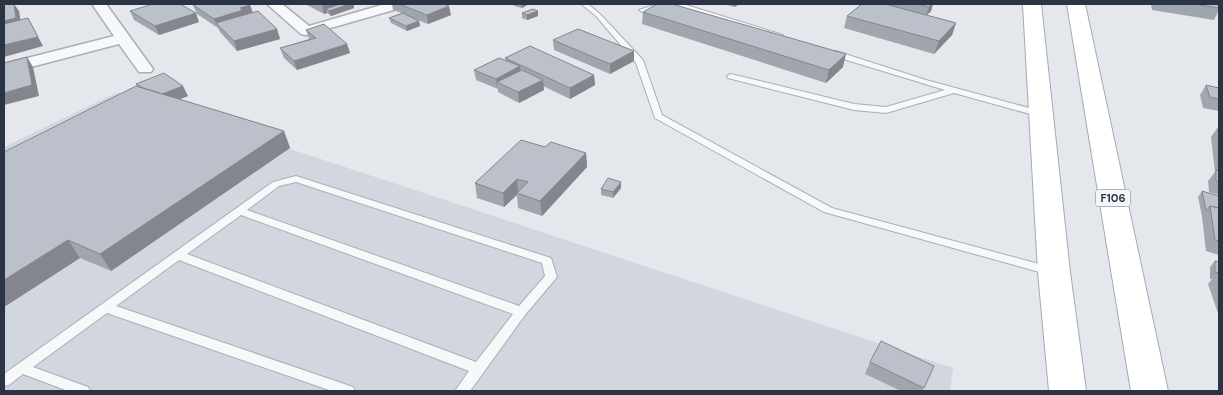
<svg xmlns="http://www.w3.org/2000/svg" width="1223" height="395" font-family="'DM Sans',sans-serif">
<rect width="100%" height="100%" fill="#e4e7ec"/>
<path fill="#d2d6de" d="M118,92l835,276 -3,23h-946v-244z"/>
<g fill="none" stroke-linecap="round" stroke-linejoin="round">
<defs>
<path id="lane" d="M581,4h7l12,10 43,46 19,55 170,93 218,59 4,1 2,3 -2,3 -4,1 -226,-63 -169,-94 -19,-55 -40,-47z
M657,4h26l100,31 -6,1 -95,-28 -19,-2 -21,6 -3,-2z
M830,51h6l90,29 118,32 1,2 -4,3 -87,-24 -68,20 -32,-3 -126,-32 -1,-2 4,-2 123,30 32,3 59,-17 -115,-35z
M296,176l255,82 6,19 -32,38 -55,76h-15l14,-20 -290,-111 -63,46 237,81 2,4h-23l-225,-78 -74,54 55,20 2,4h-22l-45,-17 -14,11 -5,1v-12l269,-192zM296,182l246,81 3,13 -26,30 -272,-96 32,-24zM241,215l272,99 -37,48 -289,-108z"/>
<path id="street" d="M92,4h14l47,65 -2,3h-12l-20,-28 -115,30v-10l110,-28z
M267,4h15l27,22 76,-22h21l-2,3 -98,28 -5,-1z"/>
<path id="primary" d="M1023,4h18l29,268 16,119h-37l-11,-119z
M1067,4h18l83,387h-37z"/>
</defs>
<use href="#lane" stroke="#a9aeb7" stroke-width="2"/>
<use href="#street" stroke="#a9aeb7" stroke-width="3"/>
<use href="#primary" stroke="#a3abb8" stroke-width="2"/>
<use href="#lane" fill="#f7f8fa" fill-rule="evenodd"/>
<use href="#street" fill="#f7f8fa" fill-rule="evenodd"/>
<use href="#primary" fill="#fff" fill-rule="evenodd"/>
</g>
<path fill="#a1a5ae" d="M305,4h49v4l-23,8 -4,-3 -3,1z
M392,4h52l7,11 -23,9 -13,-5 4,2 1,5 -13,5 -16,-8 -2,-5 13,-5 -9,-3z
M513,4h16l-7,4 -8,-2z
M724,4h16l-6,3z
M862,4h71l-2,7 -4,4 29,8 -4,12 -18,19 -90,-26 3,-12z
M1151,4h68v6l-5,10 -62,-10z
M193,5h57l3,8 24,16 3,10 -43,12 -17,-19 -2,-4 -21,-14z
M130,11l69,11 -40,13 -25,-15z
M538,11v5l-11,4 -5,-2v-5z
M643,12l200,55 -17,16 -184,-59z
M306,30l41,14 3,9 -53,17 -13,-12 -4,-10 29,-9z
M553,40l81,21 -24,13 -56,-24z
M505,58l89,17 1,10 -25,14 -27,-13 1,4 -25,13 -21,-11v-3l-22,-9 -2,-10 32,-9z
M136,84l52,12 -9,3 105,32 6,17 -179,123 -31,-13 -76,49 134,-220z
M1206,85l13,3v23l-16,-3 -3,-13z
M1218,127h1v68l-10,-3 -1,-11 7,-9 -4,-35z
M545,147l41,6 1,14 -45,49 -24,-8 -1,-13 -13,12 -27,-9 -2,-15z
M621,188l-8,10 -12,-3v-6z
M1202,191l17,5v59l-13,-4 -4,-34v-1l-4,-19z
M1215,261l4,1v54l-11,-32 4,-5h-2v-12z
M870,362l64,4 -12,25h-21l-36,-17z"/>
<path fill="#83868d" d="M14,4l5,7 3,17 -18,3v-10z
M325,4h29v4l-23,8 -2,-5 -3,-2 1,4 -3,1 -2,-9z
M521,4h8l-7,4z
M734,4h6l-6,3z
M932,4h1l-2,7 -5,5 3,-9z
M250,5l3,9 -37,9 2,5 -4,-9 26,-11z
M449,6l2,9 -23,9 -1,-9z
M538,11v5l-11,4v-5z
M196,13l3,9 -40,13 -4,-9z
M28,18l15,28 -39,11v-12z
M419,21l1,5 -13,5 -1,-5z
M956,23l-4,12 -18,19 5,-13z
M277,29l3,10 -43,12 -3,-10z
M347,44l3,9 -53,17 -3,-9z
M634,51v10l-24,13v-10z
M846,54l-3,13 -17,16 3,-13z
M27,57l6,10 6,29 -35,9v-12z
M520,66l1,10 -24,6v7l-1,-10z
M594,75l1,10 -25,14v-11z
M543,80l1,10 -25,13 -1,-11z
M183,86l5,10 -28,11 -5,-10z
M284,131l6,17 -179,123 -11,-17z
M586,153l1,14 -45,49 -2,-15z
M517,179l1,14h-1v2l-13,12 -1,-14z
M621,182v6l-8,10v-6z
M68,240l12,18 -76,49v-27z"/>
<path fill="#bbc0ca" stroke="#83868d" d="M4,4h10l2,14 -12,3z
M153,4h27l16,9 -41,13 -25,-15z
M196,4h52l2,1 -10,3 3,2 -29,9 -21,-14z
M340,4h10l-21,7 -3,-2z
M399,4h45l5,2 -22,9z
M657,4h15l174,50 -17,16 -186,-58z
M862,4h23l71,19 -17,18 -92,-25z
M917,4h15l-3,3z
M1194,4h25v4z
M533,9l5,2 -11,4 -5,-2z
M258,11l19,18 -43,12 -18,-18z
M403,13l16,8 -13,5 -17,-8z
M28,18l10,19 -34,8v-21z
M324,24l23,20 -53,17 -14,-13 36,-10 -10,-8z
M578,29l56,22 -24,13 -57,-24z
M530,46l64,29 -24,13 -65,-30z
M27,57l5,28 -28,8v-30z
M499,58l21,8 -24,13 -22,-9z
M522,70l21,10 -25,12 -21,-10z
M164,73l19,13 -21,8 -19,-6 -7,-4z
M1206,85l13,3v11l-9,-2z
M136,86l148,45 -184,123 -32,-14 -64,40v-128z
M521,140l24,7 6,-5 35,11 -46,48 -23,-8 11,-11 -11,-3 -14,14 -28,-10z
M1216,170l3,1v11l-3,-1z
M608,178l13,4 -8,10 -12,-3z
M1202,191l17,5v12l-9,-2 -3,4h-1z
M1210,206l9,2v33l-4,-1z
M1215,261l4,1v11l-4,-1z
M881,341l53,25 -10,22 -54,-26z"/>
<g text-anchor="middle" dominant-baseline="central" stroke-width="4.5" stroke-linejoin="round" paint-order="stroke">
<rect fill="#f4f6f9" stroke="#676e7b" stroke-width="1" x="1095.5" y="189.5" width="35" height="17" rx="4"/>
<g font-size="11" font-weight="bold" fill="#2b3445">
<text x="1113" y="198">F106</text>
</g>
</g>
<rect width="1223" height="395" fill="none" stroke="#2b3445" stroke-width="10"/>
</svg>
